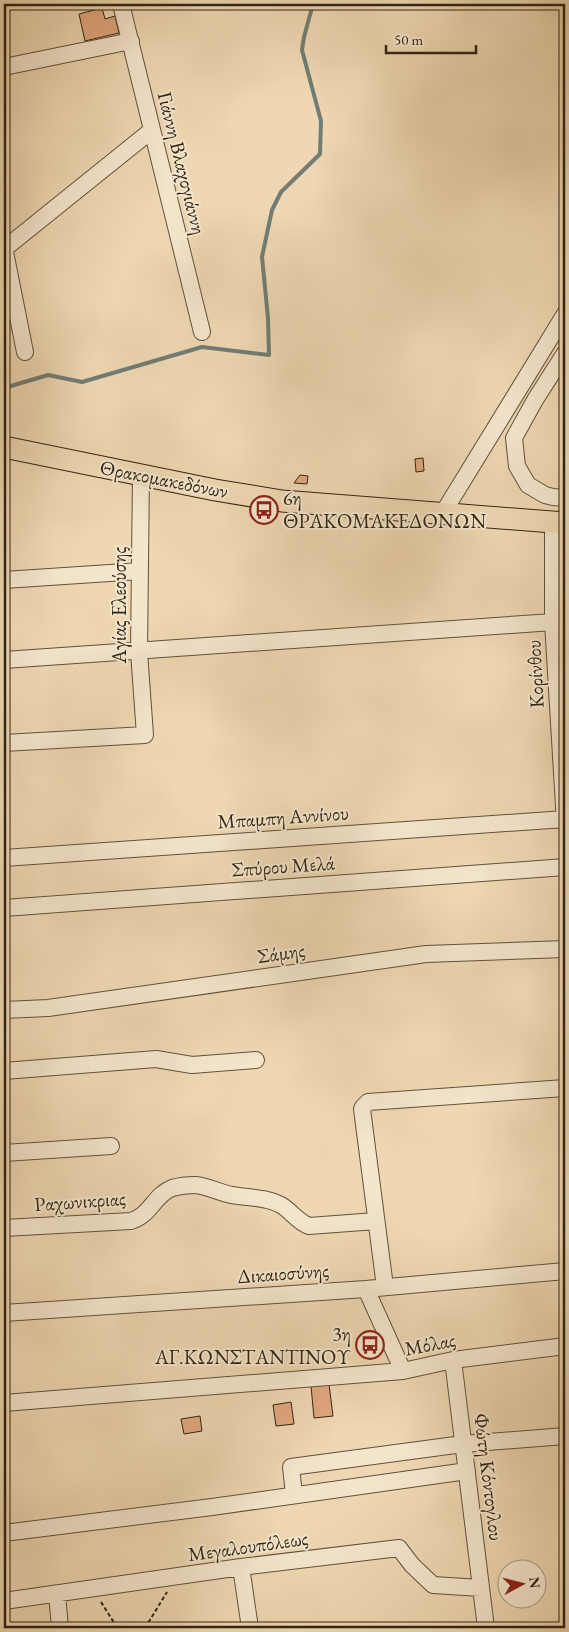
<svg xmlns="http://www.w3.org/2000/svg" width="569" height="1632" font-family="'EB Garamond',serif">
<rect width="100%" height="100%" fill="#eed7b2"/>
<filter id="stains"><feTurbulence type="fractalNoise" baseFrequency=".004" numOctaves="4"/><feColorMatrix values="0 0 0 0 .2 0 0 0 0 .09 0 0 0 0 .02 0 0 0 .5 -.17"/></filter>
<radialGradient id="worn" r=".72"><stop offset=".6" stop-color="#630" stop-opacity="0"/><stop offset="1" stop-color="#630" stop-opacity=".3"/></radialGradient>
<g fill="none" stroke-linecap="round" stroke-linejoin="round">
<path stroke="#717d75" stroke-width="4" d="M4,388l44,-13 34,7 120,-35 67,8 -1,-37 -6,-61 10,-47 9,-18 39,-38 1,-33 -19,-71 2,-13 9,-33"/>
</g>
<path fill="#e1a77e" stroke="#312513" d="M102,8l3,11 10,-3 4,17 -34,8 -6,-27z
M423,458l1,13 -8,1 -1,-13z
M300,475l8,1 -1,8 -13,-1z
M329,1384l4,32 -19,2 -3,-32z
M291,1402l3,22 -18,2 -3,-21z
M200,1416l2,15 -18,3 -3,-15z"/>
<g fill="none" stroke-linecap="round" stroke-linejoin="round">
<defs>
<path id="minor" d="M121,4l81,328
M4,67l127,-26
M4,247l21,105
M4,249l148,-119
M565,353l-30,47 -21,38 3,28 11,19 17,10 8,2 12,1
M443,513l122,-199
M553,522v100l12,201
M4,580l136,-9
M4,660l549,-38
M4,743l141,-8 -6,-83 2,-178
M4,858l561,-39
M4,908l561,-41
M4,1010l44,-2 378,-54 139,-5
M4,1071l152,-12 36,6 64,-5
M4,1153l107,-7
M4,1228l127,-7c20,-6 22,-25 41,-33 7,-2 15,-3 23,-3 13,1 25,8 37,10 17,3 34,2 49,10 10,6 17,17 28,21l67,-5
M385,1287l-23,-178 1,-2 5,-5 197,-14
M366,1289l37,82
M4,1313l362,-24 199,-18
M453,1360l33,268
M4,1403l399,-32 50,-11 112,-14
M294,1495l-3,-28 172,-23 102,-8
M4,1533l208,-26 255,-36
M241,1567l9,61
M57,1594l3,34
M4,1601l237,-34 158,-19 13,17 21,20 48,3"/>
<path id="major" d="M4,447l211,43 67,11 283,22"/>
</defs>
<use href="#minor" stroke="#60523b" stroke-width="18"/>
<use href="#major" stroke="#312513" stroke-width="23"/>
<path stroke="#312513" stroke-width="2" stroke-dasharray="4 2.5" stroke-linecap="butt" d="M101,1602l12,19 3,7
M145,1628l22,-36"/>
<use href="#minor" stroke="#f4e5cd" stroke-width="16"/>
<use href="#major" stroke="#eed7b2" stroke-width="21"/>
</g>
<defs>
<symbol id="bus-ring" viewBox="-11 -11 22 22"><circle r="9.5" fill="#f4e5cd" stroke="#8f2418" stroke-width="1.5"/><path d="M-5-6H5V4H4V6H2V4H-2V6H-4V4H-5ZM-3.5-4V0h7V-4ZM-3.5 1.2v1.5H-2V1.2ZM2 1.2v1.5H3.5V1.2Z" fill="#8f2418"/></symbol>
</defs>
<g fill-rule="evenodd">
<use href="#bus-ring" x="248" y="494" width="32" height="32"/>
<use href="#bus-ring" x="354" y="1329" width="32" height="32"/>
</g>
<g text-anchor="middle" dominant-baseline="central" stroke-width="4" stroke-linejoin="round" paint-order="stroke">
<g font-size="20" fill="#312513" stroke="#f4e5cd">
<text transform="translate(182 163) rotate(76)">Γιάννη Βλαχογιάννη</text>
<text transform="translate(164 479) rotate(11)">Θρακομακεδόνων</text>
<text transform="translate(119 605) rotate(-90)">Αγίας Ελεούσης</text>
<text transform="translate(535 674) rotate(-93)">Κορίνθου</text>
<text transform="translate(283 817) rotate(-4)">Μπαμπη Αννίνου</text>
<text transform="translate(283 866) rotate(-4)">Σπύρου Μελά</text>
<text transform="translate(281 953) rotate(-8)">Σάμης</text>
<text transform="translate(80 1201) rotate(-4)">Ραχωνικριας</text>
<text transform="translate(283 1273) rotate(-4)">Δικαιοσύνης</text>
<text transform="translate(430 1344) rotate(-11)">Μόλας</text>
<text transform="translate(489 1477) rotate(83)">Φώτη Κόντογλου</text>
<text transform="translate(248 1546) rotate(-8)">Μεγαλουπόλεως</text>
</g>
<g font-size="20" fill="#312513" stroke="#f4e5cd" text-anchor="start">
<text x="283" y="498">6η<tspan x="283" dy="23">ΘΡΑΚΟΜΑΚΕΔΟΝΩΝ</tspan></text>
<text x="351" y="1334" text-anchor="end">3η<tspan x="351" dy="23">ΑΓ.ΚΩΝΣΤΑΝΤΙΝΟΥ</tspan></text>
</g>
</g>
<rect width="569" height="1632" fill="none" stroke="#eed7b2" stroke-width="20"/>
<rect x="5" y="5" width="559" height="1622" fill="none" stroke="#312513" stroke-width="2.5"/>
<rect x="10" y="10" width="549" height="1612" fill="none" stroke="#312513"/>
<g transform="translate(522 1584) rotate(83)"><circle r="24" fill="#f4e5cd" stroke="#a69883"/>
<path d="M0-4L9 19L0 12L-9 19Z" fill="#8f2418"/>
<text y="-8" font-size="14" font-weight="bold" text-anchor="middle" fill="#312513">N</text>
</g>
<path d="M386 45v8h90v-8" fill="none" stroke="#312513" stroke-width="2.5"/>
<text x="394" y="45" font-size="15" fill="#312513" stroke="#f4e5cd" stroke-width="4" paint-order="stroke">50 m</text>
<rect width="100%" height="100%" filter="url(#stains)"/>
<rect width="100%" height="100%" fill="url(#worn)"/>
</svg>
